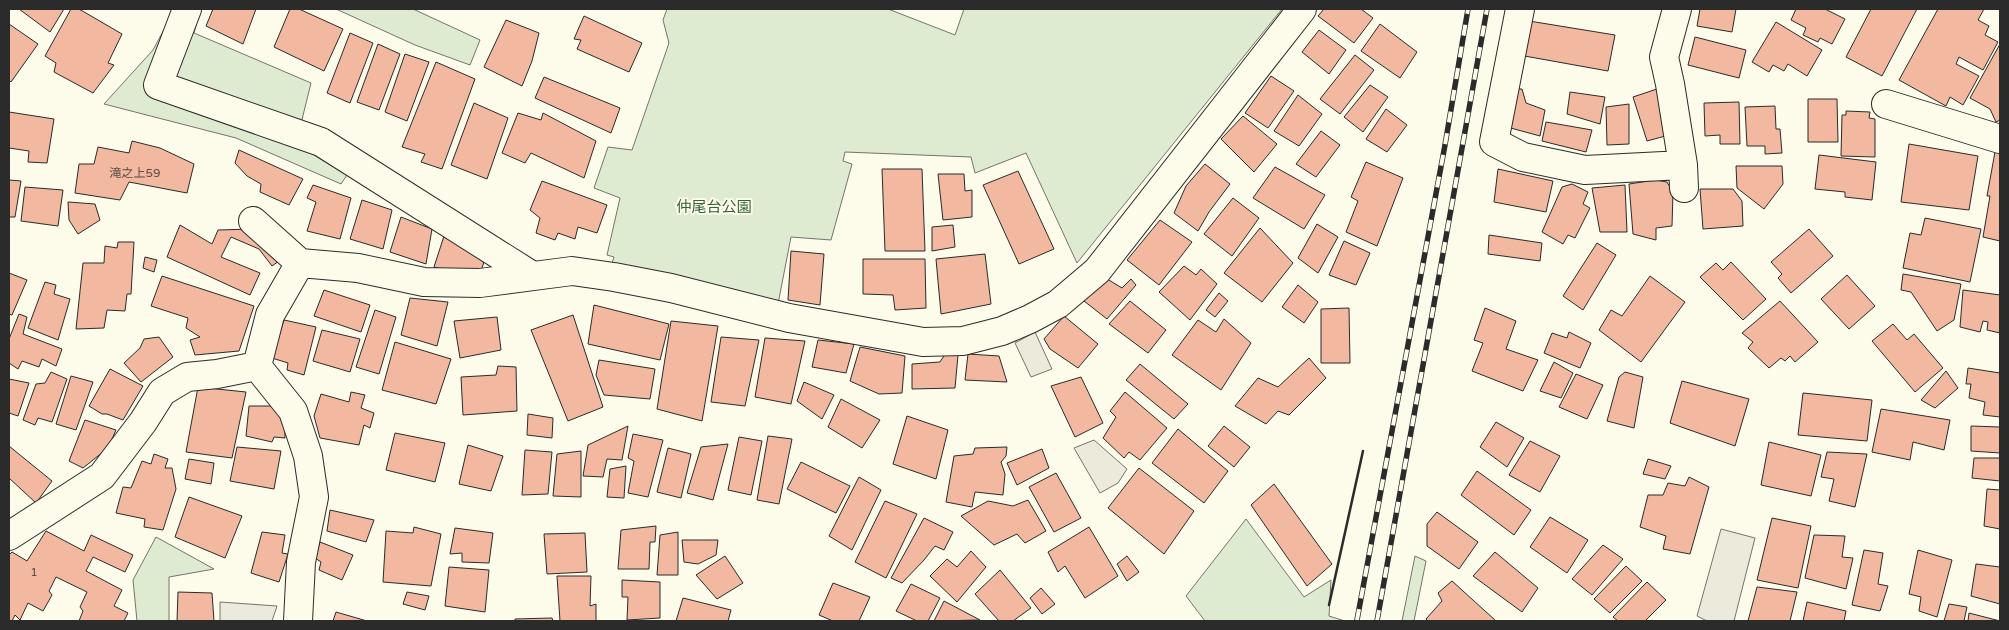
<svg xmlns="http://www.w3.org/2000/svg" width="2009" height="630" font-family="'Varela Round','Noto Sans JP',sans-serif">
<rect width="100%" height="100%" fill="#fdfbea"/>
<path fill="#deebd1" stroke="#74746e" d="M175,9l24,5 -5,19 117,50 -15,61 51,31 -6,9 -105,-46 -132,-34 49,-54z
M336,9h77l67,31 -10,25 -55,-20z
M667,9h221l67,26 9,-26h318l-205,254 -51,-110 -51,20 -4,-16 -126,-5 -2,9 9,3 -21,76 -40,-3 -13,67 -166,-41 2,-6 -7,-2 13,-57 -26,-10 14,-41 24,3 37,-107 -6,-23z
M1246,519l58,78 27,-17 -2,36 16,5h-140l-19,-25z
M156,537l58,32 -45,8v44h-32l-4,-41z
M1415,556l11,5 -12,60h-12z"/>
<path fill="#eceadb" stroke="#74746e" d="M1035,332l17,37 -21,8 -16,-34z
M1094,440l33,29 -9,14 -18,10 -26,-45z
M1721,529l34,9 -21,83h-27l-10,-5z
M220,602l57,4 -5,15h-52z"/>
<path fill="#f2b8a0" stroke="#2b2b2b" d="M19,9h45l-14,23z
M71,9h8l43,25 -14,29 6,2 -21,28 -39,-21 2,-9 -11,-7z
M213,9h43l-13,35 -37,-18z
M290,9h9l44,20 -19,42 -50,-24z
M1324,9h37l12,9 -19,25 -36,-27z
M1700,9h36l-4,23 -35,-6z
M1796,9h29l20,10 -13,25 -12,-6 -2,4 -15,-7 3,-7 -15,-8z
M1871,9h46l-35,67 -36,-19z
M1938,9h46l-6,11 11,6 -4,9 13,7 -15,28 -24,-13 -3,7 23,12 -16,29 -13,-8 -4,9 -47,-26z
M584,16l58,27 -13,29 -52,-23 4,-9 -7,-1z
M506,20l33,13 -7,28 -10,25 -38,-19z
M1523,20l92,15 -7,36 -89,-16z
M1776,22l46,28 -15,26 -19,-12 -4,7 -11,-6 -4,7 -17,-10z
M9,24l29,20 -27,38 -2,-2z
M1380,24l37,28 -17,26 -39,-27z
M1319,30l27,20 -17,24 -27,-22z
M350,33l23,10 -23,60 -23,-10z
M1695,37l51,13 -7,28 -51,-13z
M378,44l22,10 -21,56 -22,-8z
M2000,44v76l-4,2 -6,-13 -20,-11z
M405,54l24,8 -22,59 -22,-9z
M1355,55l19,15 -34,44 -20,-15z
M436,62l39,17 -33,90 -21,-7 4,-8 -23,-7z
M1271,76l23,15 -26,37 -23,-15z
M544,77l76,31 -9,25 -76,-35z
M1370,85l18,12 -25,35 -19,-15z
M1512,89h10l4,14 19,7 -5,26 -33,-9z
M1657,89l12,46 -22,6 -14,-44z
M1570,92l35,5 -5,27 -33,-10z
M1298,95l24,19 -23,32 -25,-15z
M1808,99h29l1,43h-30z
M1739,102l1,42h-20v-9l-15,1 -1,-33z
M474,103l34,15 -21,61 -36,-14z
M1629,104v40l-22,1 -1,-38z
M1775,106l1,23h4l2,24 -17,1v-8h-18l-2,-39z
M1386,109l21,16 -20,27 -21,-13z
M1846,111l24,1 -1,6 6,1v38l-34,-1 1,-41h4z
M9,112l45,7 -7,44 -19,-1 1,-11 -20,-3z
M518,113l23,7 2,-7 53,28 -12,37 -53,-25 -6,10 -23,-10z
M1243,116l34,28 -23,28 -33,-33z
M1546,122l46,8 -6,22 -44,-11z
M1321,131l19,14 -24,32 -20,-13z
M132,141l28,7 34,16 -7,29 -58,-11 -9,18 -45,-7 4,-29h15l4,-17 31,6z
M1909,144l69,12 -9,54 -68,-8z
M239,150l64,29 -14,26 -29,-13 1,-8 -14,-8 -12,-13z
M1995,152l5,1v88l-17,-4 7,-41h-3z
M1819,155l57,7 -4,38 -27,-3v-5l-30,-3z
M1366,162l37,16 -26,68 -31,-14 12,-31 -7,-4z
M1205,164l25,20 -21,28 -11,19 -24,-18 12,-27z
M1736,166h46l1,18 -19,25 -27,-21z
M1275,167l50,28 -21,34 -51,-31z
M882,169h40l3,82h-40z
M1498,169l55,12 -7,31 -52,-10z
M1018,171l36,78 -35,15 -36,-79z
M938,174h26l1,17 7,-1v27l-29,3z
M9,180l12,1 -6,36h-6z
M1655,180l12,2 6,10 -1,34 -16,2v12l-23,-6 -4,-50z
M542,181l65,24 -10,28 -19,-6 -3,12 -17,-6 -3,7 -19,-7 4,-15 -10,-8z
M1572,184l16,8 -5,12 7,4 -15,30 -7,-3 -5,9 -21,-12 20,-45z
M313,185l38,13 -11,41 -33,-8 9,-29 -9,-4z
M1625,185l2,47h-27l-8,-44z
M25,187l38,3 -5,36 -37,-5z
M1700,189h33l9,12 1,25 -40,3z
M1233,198l26,20 -27,38 -28,-22z
M362,200l30,10 -9,39 -33,-10z
M68,202l27,2 5,16 -22,14 -9,-14z
M401,217l31,12 -6,35 -36,-12z
M1925,218l56,11 -11,53 -67,-14 7,-35 11,2z
M1160,220l32,22 -33,43 -32,-25z
M1317,224l21,13 -20,36 -20,-15z
M180,225l32,19 6,-14 35,-1 26,32 -7,5 -13,-17 -28,-12 -10,20 39,16 -10,22 -83,-38z
M953,225l2,22 -23,4v-24z
M1260,228l33,35 -31,39 -38,-29z
M1809,229l24,27 -42,37 -13,-15 4,-4 -11,-12z
M1489,235l53,8 -2,18 -52,-7z
M444,236l18,7 22,19 -3,9 -25,2 -22,-6z
M1344,241l26,12 -14,32 -27,-10z
M118,242h16l-3,52h-4l-2,17 -18,-1 -3,18 -28,1 7,-66h21l1,-17 12,2z
M1597,243l19,12 -33,55 -20,-14z
M791,251l33,3 -4,51 -32,-5z
M985,254l6,50 -50,10 -5,-55z
M145,257l12,3 -3,12 -11,-4z
M863,259h62l1,49 -31,2 -2,-15 -30,-1z
M1731,262l35,37 -23,21 -43,-43 16,-14 7,7z
M1184,266l12,9 5,-6 16,15 -27,36 -31,-28z
M9,273l18,7 -15,35 -3,-1z
M1903,274l58,10 -7,36 -17,11 -26,-39 -10,-2z
M1847,275l28,31 -26,23 -28,-30z
M162,276l92,30 -15,45 -44,4 -5,-15 10,-3 -14,-9 2,-10 -37,-12z
M1650,276l35,26 -44,60 -42,-32 12,-20 11,6z
M1104,277l18,11 9,-9 5,6 -29,34 -23,-18z
M45,282l11,3 -2,9 16,5 -12,41 -30,-12z
M1298,285l20,17 -14,21 -22,-16z
M324,290l46,15 -9,27 -47,-16z
M1963,290l37,5v38l-13,-3 1,-8 -5,-1 -3,11 -20,-5z
M1219,293l9,8 -13,16 -9,-7z
M410,298l38,4 -11,44 -36,-11z
M1130,301l36,29 -18,23 -39,-29z
M1780,301l38,41 -23,20 -5,-6 -5,5 -4,-3 -12,10 -21,-20 5,-6 -11,-9z
M594,305l75,19 -9,36 -72,-16z
M1349,308l1,55h-29v-54z
M1485,308l31,13 -10,28 32,11 -15,31 -51,-20 11,-28 -9,-3z
M375,310l21,7 -17,57 -23,-7z
M19,314l8,3 -4,17 39,15 -6,17 -14,-7 -3,8 -17,-6 -4,8 -9,-6v-24z
M573,315l30,92 -35,14 -37,-91z
M1064,316l34,28 -20,24 -28,-19 -6,-10z
M497,317l4,33 -41,8 -6,-37z
M1224,319l27,24 -30,47 -49,-35 26,-35 18,12z
M284,320l32,7 -12,48 -17,-5 1,-7 -16,-5z
M671,321l47,5 -16,95 -45,-12z
M1893,324l14,16 7,-6 29,34 -28,24 -43,-51z
M322,330l38,9 -10,33 -37,-11z
M1569,332l22,11 -11,25 -36,-15 8,-20 15,5z
M159,337l14,20 -32,25 -17,-19 16,-15 4,-9z
M721,337l38,3 -14,66 -34,-4z
M765,338l40,3 -14,63 -36,-7z
M818,340l36,4 -8,29 -34,-6z
M395,342l56,17 -15,45 -54,-14z
M860,347l45,9 -3,37 -23,1 -29,-13z
M945,354l13,1 -3,33 -43,1v-25l28,-2z
M968,354l31,2 8,26 -42,-2z
M1309,358l17,20 -37,37 -11,-4 -12,13 -31,-18 23,-28 20,9z
M599,360l56,9 -5,30 -46,-4 -8,-20z
M1554,362l19,11 -12,25 -21,-7z
M1140,364l48,40 -14,15 -48,-39z
M498,366l18,1 1,44 -54,4 -2,-38 35,-2z
M1968,368l32,5v44l-17,-2 2,-13 -16,-4 2,-14h-5z
M110,369l33,17 -20,34 -16,-6h-5l-13,-8z
M1946,371l12,17 -23,20 -14,-8z
M51,372l16,7 -15,43 -14,-4 -3,7 -12,-5 13,-36 9,-1z
M1625,372l18,5 -9,51 -27,-7 12,-44z
M1576,374l27,11 -16,34 -28,-12z
M71,376l22,6 -17,48 -20,-6z
M1081,377l22,46 -28,14 -24,-51z
M9,379l20,4 -11,33 -9,-3z
M1682,381l67,18 -14,47 -65,-23z
M804,382l30,13 -12,24 -25,-18z
M198,387l48,5 -14,66 -46,-6z
M351,392l14,3 -4,13 13,5 -4,15 -6,-3 -5,20 -39,-7 -6,-22 7,-22 28,8z
M1125,392l42,36 -27,32 -11,-8 -5,6 -21,-20 13,-21 -6,-6z
M1803,393l69,7 -5,41 -69,-6z
M841,399l39,21 -18,28 -34,-21z
M249,406h22l14,16v16l-11,-1 -2,5 -26,-6z
M1881,409l69,11 -6,30 -31,-8 -3,18 -38,-8z
M528,414l25,4 -1,20 -25,-3z
M907,416l41,14 -12,49 -43,-15z
M85,420l31,10 -8,18 -25,20 -14,-7z
M1496,422l28,16 -17,29 -27,-20z
M628,426l-6,34 -15,-1 -4,18 -20,-1 5,-31z
M1224,426l26,21 -16,20 -26,-21z
M1971,426l29,1v26l-29,-2z
M1178,429l50,42 -24,32 -52,-40z
M395,433l50,10 -10,39 -49,-12z
M633,434l30,6 -15,57 -20,-4 6,-32 -6,-3z
M768,436l24,3 -13,65 -22,-4z
M739,437l23,4 -11,54 -23,-5z
M1530,441l30,15 -20,36 -31,-17z
M1769,442l52,13 -10,41 -50,-11z
M728,444l-15,56 -26,-7 14,-46z
M468,445l35,11 -12,35 -32,-7z
M9,446l43,35 -16,22 -27,-25z
M237,447l44,4 -7,38 -44,-8z
M1007,447l-1,9 -5,6 4,12 -2,21 -28,-3 -3,15 -26,-5 8,-46 19,-2 2,-6z
M668,448l23,6 -10,44 -24,-6z
M1042,449l7,19 -32,17 -10,-22z
M525,450l27,2 -4,42 -26,1z
M581,451v46l-28,-1 4,-42z
M1827,452l40,2 -12,53 -26,-6 5,-22 -13,-2z
M154,454l14,5 -3,9h7l4,21 -13,41 -19,-3 1,-8 -29,-6 7,-26 8,1 11,-27 9,3z
M1974,458h26v23l-28,-3z
M189,459l25,4 -3,21 -26,-5z
M1648,459l23,7 -6,13 -22,-5z
M801,462l49,24 -14,27 -49,-24z
M626,466l-2,32 -17,-1 3,-28z
M1139,468l55,43 -30,43 -56,-46z
M1477,471l54,39 -17,25 -53,-40z
M1056,473l25,45 -27,14 -25,-45z
M859,477l22,13 -29,60 -23,-14z
M1689,477l20,10 -19,67 -27,-5 3,-13 -26,-9 8,-32h15l5,-12 17,3z
M1274,484l58,80 -25,22 -56,-81z
M1987,489l13,1v39l-16,-3z
M189,497l53,19 -17,42 -50,-21z
M1028,500l18,31 -21,12 -8,-9 -23,11 -33,-29 27,-15 25,5z
M885,501l32,13 -31,64 -31,-16z
M330,510l44,10 -8,22 -39,-11z
M1437,512l41,30 -19,27 -32,-23v-22z
M1550,517l38,23 -21,33 -37,-26z
M924,518l29,14 -9,18 -9,-4 -11,14 -22,23 -11,-5z
M1772,518l39,8 -13,62 -41,-8z
M656,526l-1,16h-5l-1,27h-31l3,-39z
M414,527l27,7 -10,52 -48,-4 3,-51 27,2z
M1089,527l29,49 -33,22 -20,-32 -7,6 -10,-20z
M455,528l38,5 -4,30 -27,-1v-9l-12,1z
M46,531l38,20 7,-16 42,20 -8,17 -32,-15 -7,14 36,19 -8,16 14,7 -4,8h-45l4,-10 -3,-4 7,-15 -31,-15 -7,14 3,4 -9,16 -15,-8 -8,17 -5,-5 -3,6h-3v-66l3,-3 15,9z
M262,532l23,3 -3,18 6,1 -9,28 -28,-9z
M678,532v43h-21l3,-40z
M585,533l2,39 -40,2 -3,-40z
M1814,535l31,1 -3,21 11,1 -7,31 -41,-11z
M682,540h36l-2,15 -18,9 -14,-2z
M320,542l33,13 -11,25 -23,-10 2,-8 -6,-4z
M1603,545l20,14 -31,36 -20,-16z
M1864,550l19,3 -5,31 10,2 -8,25 -28,-6z
M1918,550l34,10 -15,57 -18,-6 2,-14 -12,-3z
M971,551l15,16 -29,35 -27,-26 17,-17 10,8z
M1495,552l43,36 -16,24 -49,-36z
M725,556l18,27 -26,16 -21,-24z
M1127,556l12,16 -12,9 -10,-17z
M1976,564l24,3v37l-29,-8z
M1626,566l16,15 -32,32 -16,-14z
M449,567l40,3 -4,42 -40,-6z
M1000,570l31,38 -18,13h-14l-24,-27z
M557,576h34l-1,30 6,-2v17h-36z
M622,580l38,2v36l-33,2 1,-23h-6z
M1452,581l43,39 -1,1h-66l-2,-2 16,-18 -4,-8z
M1647,582l19,18 -21,21h-27l-5,-4z
M833,583l37,14 -11,24h-26l-14,-6z
M911,584l29,14 -12,23h-11l-21,-10z
M1757,587l40,5 -7,29h-42z
M1041,588l14,16 -13,10 -12,-16z
M178,592l34,1 2,28h-37z
M407,592l22,4 -4,14 -22,-6z
M683,598l48,12 -3,11h-52z
M944,601l36,19 -46,1z
M1807,602l39,9 -2,10h-41z
M1949,604l18,3 -3,14h-20z
M336,612l31,9h-34z
M1969,613l31,8h-32z
M552,618l1,3h-38v-2z"/>
<g fill="none" stroke-linecap="round" stroke-linejoin="round">
<defs>
<path id="minor" d="M187,9l-29,76 163,57 210,133
M1520,9l-26,133 29,15 62,13 98,-5
M1677,9l-13,48 6,27 13,81 1,23
M1886,104l114,35
M253,221l47,42
M257,366l13,-51 30,-52 58,5 66,14 56,1 92,-12 42,6 57,11 118,30 134,24 40,-1 39,-10 28,-12 28,-15 39,-33 205,-262
M257,366l36,45 15,45 6,41 -13,65 -3,59
M9,536l93,-60 41,-54 19,-30 25,-15 30,-3 40,-8"/>
</defs>
<use href="#minor" stroke="#2b2b2b" stroke-width="30"/>
<use href="#minor" stroke="#fdfbea" stroke-width="28"/>
<defs>
<path id="rail" d="M1357,620l88,-475 23,-136
M1377,621l110,-612"/>
</defs>
<use href="#rail" stroke="#2b2b2b" stroke-width="5.5"/>
<use href="#rail" stroke="#fdfbea" stroke-width="4" stroke-dasharray="11" stroke-linecap="butt"/>
<path stroke="#2b2b2b" stroke-width="2.5" d="M1329,605l34,-154"/>
</g>
<g text-anchor="middle" dominant-baseline="central" stroke-width="4" stroke-linejoin="round" paint-order="stroke">
<g font-size="12" fill="#5d4e48">
<text x="135" y="173">滝之上59</text>
<text x="34" y="572">1</text>
</g>
<g font-size="15" fill="#34623c" stroke="#fdfbea">
<text x="714" y="207">仲尾台公園</text>
</g>
</g>
<rect width="2009" height="630" fill="none" stroke="#2b2b2b" stroke-width="20"/>
</svg>
